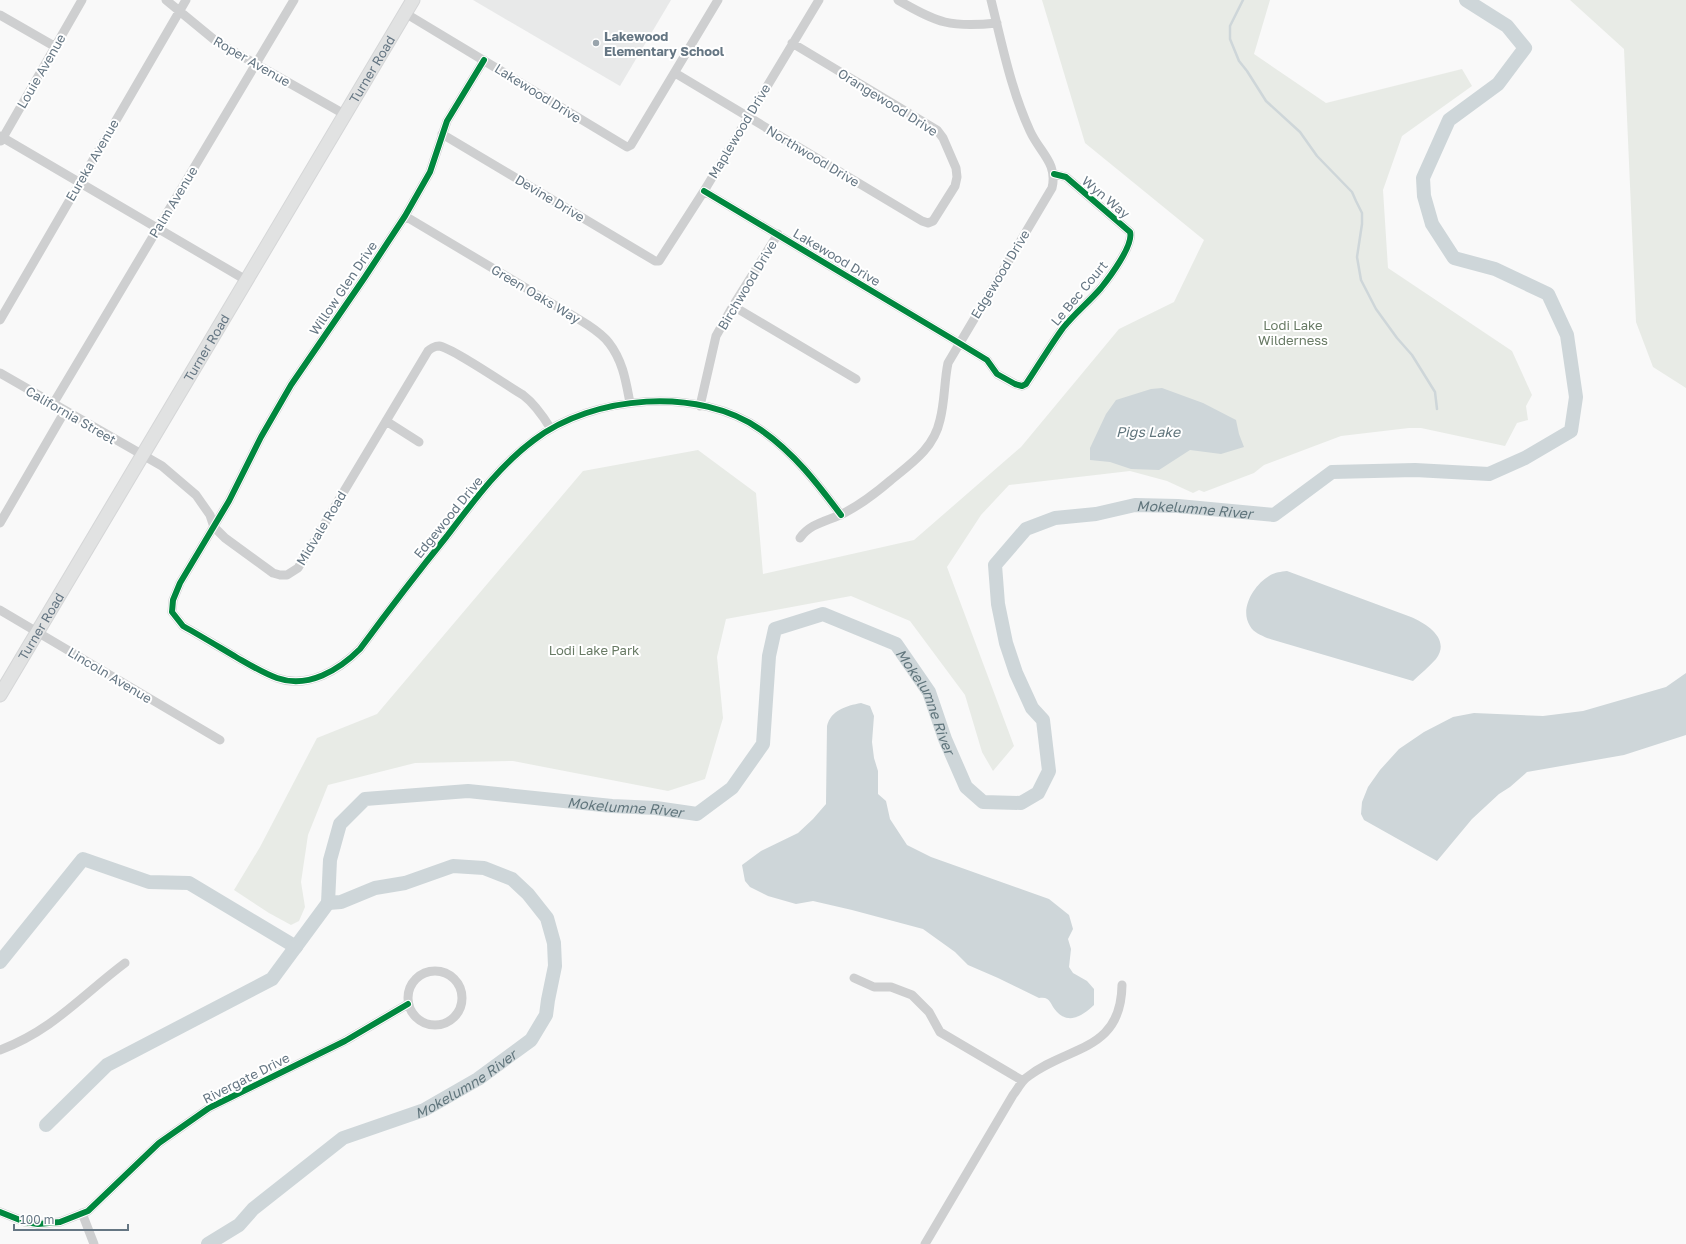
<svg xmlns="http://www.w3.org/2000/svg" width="1686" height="1244" font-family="'Golos Text',sans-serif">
<rect width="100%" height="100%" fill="#f9f9f9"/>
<path fill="#e8e9e9" d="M473,0h198l-51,86z"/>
<path fill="#e8ebe6" d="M1042,0h228l-16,54 72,49 136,-34 10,17 -70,50 -19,54 5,78 124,83 20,44 -6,11 2,14 -11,3 -12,23 -84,-18h-12l-68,8 -77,29 -10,8 -50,19 -5,-2 -6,3 -26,-12 -37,-10 -121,14 -28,30 -34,52 67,179 -21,25 -11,-19 -17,-57 -55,-74 -59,-25 -125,23 -9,38 6,61 -18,61 -37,12 -155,-30 -98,2 -87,22 -20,50 -7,47 4,25 -6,14 -8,4 -22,-12 -35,-23 26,-43 57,-109 60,-24 206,-243 115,-21 58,43 7,81 151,-34 107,-93 98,-118 55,-27 30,-62 -119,-97z
M1570,0h116v388l-33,-21 -17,-45 -12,-273z"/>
<path fill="#ced6d9" d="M1162,388l41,15 33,17 3,14 5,13 -23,7 -31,-4 -31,20 -28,-1 -21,-7 -20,-2v-12l16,-34 10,-14 35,-11z
M1287,571l124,46c16,7 40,22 25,42 -7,8 -16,15 -23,22l-146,-43c-6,-3 -13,-5 -17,-12 -11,-17 4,-41 19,-50 6,-4 11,-4 18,-5z
M1686,673v62l-62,20 -97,17 -17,15 -11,7 -27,25 -35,42 -73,-41 -3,-6 1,-12 6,-15 12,-17 19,-21 25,-17 29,-15 21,-4 69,3 40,-5 83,-24z
M861,703l9,3 4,10 -2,26 2,16 4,13v23l8,7 4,18 17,26 24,12 118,42 20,16 4,14 -5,10 3,10 -2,18 4,6 14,8 7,8v16c-11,10 -24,20 -37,7 -7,-7 -6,-16 -18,-14l-41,-20 -30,-13 -13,-13 -32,-23 -71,-19 -39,-9 -17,3 -28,-8 -18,-9 -5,-6 -3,-16 19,-14 37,-18 15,-14 13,-15 1,-78c4,-16 19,-20 34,-23z"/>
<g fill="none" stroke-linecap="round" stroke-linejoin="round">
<path stroke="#ced6d9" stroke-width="2.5" d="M1243,0l-13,26v13l9,22 8,10 19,30 34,31 17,24 35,36 4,9 6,12v11l-5,33 4,23 15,29 21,29 15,17 23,37 2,17"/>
<g stroke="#ced6d9" stroke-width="14">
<path d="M0,962l83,-103 66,23 40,1 107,64"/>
<path d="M46,1125l61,-60 165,-86 56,-76"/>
<path id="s1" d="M208,1244l31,-19 14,-16 90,-71 81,-28 54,-31 53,-39 15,-25 2,-15 7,-34 -1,-23 -7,-25 -19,-24 -16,-15 -28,-11 -31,-2 -48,17 -30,5 -34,14 -13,1 2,-43 10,-36 25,-25 103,-8 144,15 44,2 41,6 35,-26 31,-44 6,-88 6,-27 48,-15 73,30 33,48 16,47 21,48 17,15 38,1 17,-10 11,-22 -6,-51 -11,-12 -16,-35 -10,-30 -8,-39 -3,-39 31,-36 29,-11 41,-4 39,-9 43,1 96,9 58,-43 83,-2 74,4 36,-16 46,-27 5,-34 -9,-62 -19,-41 -53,-25 -41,-11 -22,-34 -8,-28 -1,-18 26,-58 49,-36 27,-36 -18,-22 -41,-26"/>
</g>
<defs>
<g id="secondary">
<path id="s2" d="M0,695l413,-695"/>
</g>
</defs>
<use href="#secondary" stroke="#d5d6d7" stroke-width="15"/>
<path stroke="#cecfd0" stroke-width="9" d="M166,0l51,42 127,72
M898,0c39,23 53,28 99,23
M405,13l222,134 4,-2 87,-145
M0,15l54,31
M484,60l-37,61 -17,51 -25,44 -40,61 -74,108 -30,52 -32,64 -49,82 -7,17 -1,12 11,14c18,10 36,21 53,31 14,8 27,16 41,21 31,11 62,-8 83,-29 28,-38 57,-76 87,-113 26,-34 52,-70 87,-96 59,-45 165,-54 227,-10 33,23 56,53 80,85
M675,73l247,148 6,2 5,-2 22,-35 2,-9 -1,-9 -13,-30 -6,-8 -145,-87
M442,134l213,127h4l45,-70 115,-191
M0,136l246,144
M1,141l81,-141
M704,191l255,152 28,17 10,14 18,10 7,2 4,-2c12,-18 24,-38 37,-56 12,-15 26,-26 38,-40 8,-10 33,-43 29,-56l-64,-55 -12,-3
M405,216c47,28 94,56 141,84 18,11 52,28 63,43 14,18 17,39 21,60
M733,306l123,73
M0,320l186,-320
M0,373l162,93 34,29 14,20 4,12 11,11 48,35 7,2h7l11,-7 130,-217c2,-2 7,-5 11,-5 12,1 70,41 84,49 12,9 20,21 28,34
M53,404l241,-404
M700,406l16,-70 17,-30 45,-72
M386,421l33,21
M0,523l65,-112
M800,538c11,-16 30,-17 46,-26 17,-9 31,-20 45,-32 21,-17 43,-32 49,-60 5,-19 4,-38 8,-57l104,-175c6,-25 -12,-35 -22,-57 -19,-41 -28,-87 -39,-131
M0,610l220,130
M408 998a27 27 0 1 1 54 0a27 27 0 1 1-54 0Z
M854,978l20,9h17l21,8 17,17 11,20 83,49
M0,1050c53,-20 81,-54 125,-87
M0,1212l25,10 13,2 22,-2 28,-11 71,-68 50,-35 136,-67 63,-37
M82,1213l12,31
M925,1244l88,-149c4,-5 8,-13 13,-17 41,-33 95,-25 96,-93"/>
<use href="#secondary" stroke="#e1e2e2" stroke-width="13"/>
<defs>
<path id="cycleway" d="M484,60l-37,61 -17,51 -25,44 -40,61 -74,108 -30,52 -32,64 -49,82 -7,17 -1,12 11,14c18,10 36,21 53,31 14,8 27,16 41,21 31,11 62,-8 83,-29 28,-38 57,-76 87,-113 26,-34 52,-70 87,-96 59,-45 165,-54 227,-10 33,23 56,53 80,85
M704,191l255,152 28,17 10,14 18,10 7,2 4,-2c12,-18 24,-38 37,-56 12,-15 26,-26 38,-40 8,-10 33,-43 29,-56l-64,-55 -12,-3
M0,1212l25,10 13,2 22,-2 28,-11 71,-68 50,-35 136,-67 63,-37"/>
</defs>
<use href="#cycleway" stroke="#fff" stroke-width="8"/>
<use href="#cycleway" stroke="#00873e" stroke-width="6"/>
</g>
<circle fill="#99a4ac" stroke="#fff" stroke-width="1.5" cx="596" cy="43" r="4"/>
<g text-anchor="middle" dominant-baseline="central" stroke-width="4" stroke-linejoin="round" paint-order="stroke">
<g font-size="13" font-weight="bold" fill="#657683" stroke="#fff" text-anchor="start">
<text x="604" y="36">Lakewood<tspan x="604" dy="15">Elementary School</tspan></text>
</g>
<g font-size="13" fill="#657683" stroke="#fff">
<text transform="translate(252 61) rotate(30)">Roper Avenue</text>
<text stroke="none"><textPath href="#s2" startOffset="728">Turner Road</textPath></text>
<text transform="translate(41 71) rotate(-60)">Louie Avenue</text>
<text transform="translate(538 93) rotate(32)">Lakewood Drive</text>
<text transform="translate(888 102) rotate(32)">Orangewood Drive</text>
<text transform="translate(739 131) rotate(-59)">Maplewood Drive</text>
<text transform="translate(813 156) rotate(31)">Northwood Drive</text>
<text transform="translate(92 160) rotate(-60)">Eureka Avenue</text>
<text transform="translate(1106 197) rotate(40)">Wyn Way</text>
<text transform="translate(550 198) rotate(31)">Devine Drive</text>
<text transform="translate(173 202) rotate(-59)">Palm Avenue</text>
<text transform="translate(837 257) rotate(31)">Lakewood Drive</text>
<text transform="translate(1000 274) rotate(-59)">Edgewood Drive</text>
<text transform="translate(747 285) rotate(-59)">Birchwood Drive</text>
<text transform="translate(343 288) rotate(-56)">Willow Glen Drive</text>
<text transform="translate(1079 293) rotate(-50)">Le Bec Court</text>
<text transform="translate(536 294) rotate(31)">Green Oaks Way</text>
<text stroke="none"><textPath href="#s2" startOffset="404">Turner Road</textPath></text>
<text transform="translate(71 415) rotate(30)">California Street</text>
<text transform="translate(448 517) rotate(-51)">Edgewood Drive</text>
<text transform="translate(321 528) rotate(-59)">Midvale Road</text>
<text stroke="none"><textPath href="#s2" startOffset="80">Turner Road</textPath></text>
<text transform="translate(110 675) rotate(31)">Lincoln Avenue</text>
<text transform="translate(246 1078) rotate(-27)">Rivergate Drive</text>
</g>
<g font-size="13" fill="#687a64" stroke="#fff">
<text x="1293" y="325">Lodi Lake<tspan x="1293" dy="15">Wilderness</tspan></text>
<text x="594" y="650">Lodi Lake Park</text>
</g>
<g font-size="14" font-style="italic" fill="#60757c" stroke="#fff">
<text x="1148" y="431">Pigs Lake</text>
<text stroke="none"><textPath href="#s1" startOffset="2252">Mokelumne River</textPath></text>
<text stroke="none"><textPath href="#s1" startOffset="1616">Mokelumne River</textPath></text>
<text stroke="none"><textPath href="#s1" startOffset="1136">Mokelumne River</textPath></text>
<text stroke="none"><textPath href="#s1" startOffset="307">Mokelumne River</textPath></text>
</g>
</g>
<path d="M14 1224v6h114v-6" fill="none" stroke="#657683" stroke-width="2"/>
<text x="20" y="1224" font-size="12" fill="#657683" stroke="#ffffff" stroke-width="3" paint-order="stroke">100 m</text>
</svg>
